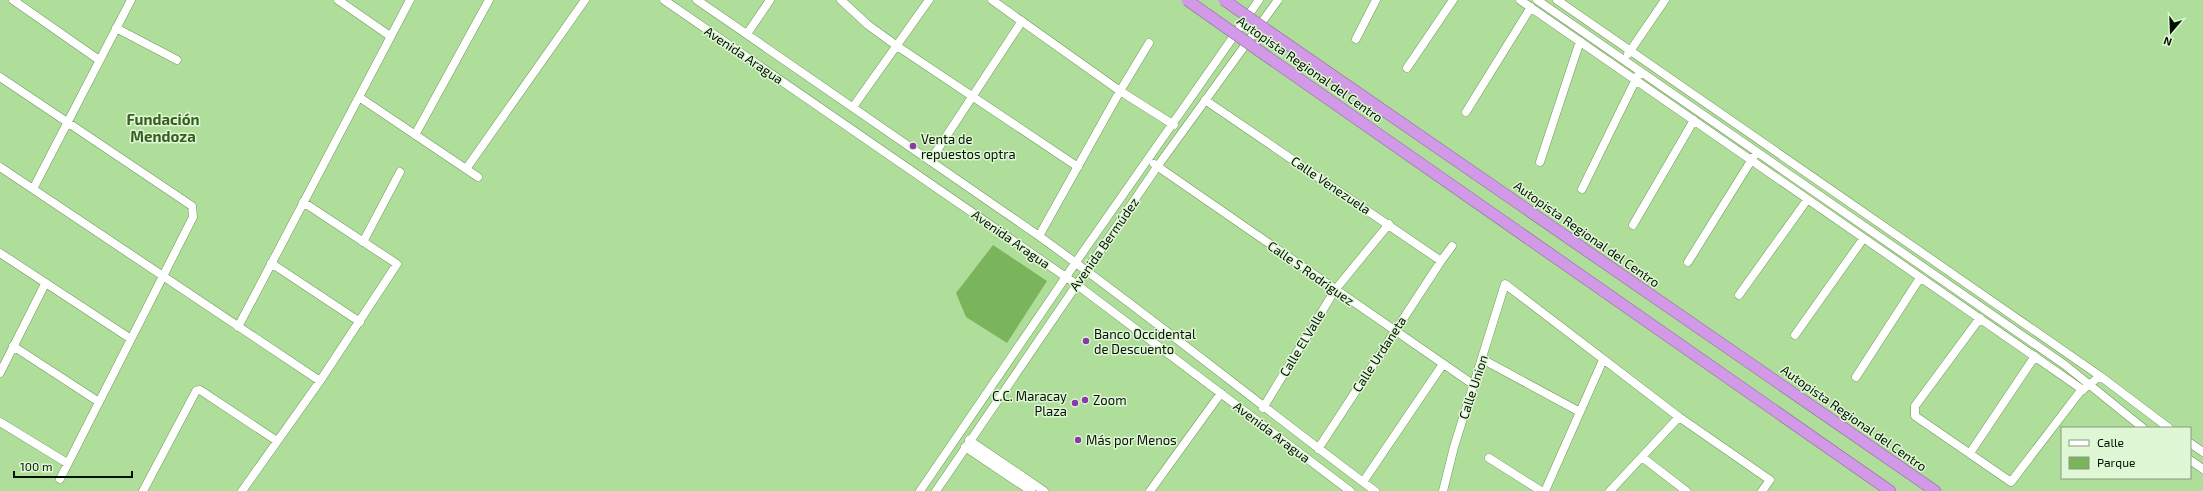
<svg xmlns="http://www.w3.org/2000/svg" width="2203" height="491" font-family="'Exo 2',sans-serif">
<rect width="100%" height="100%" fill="#afdd9a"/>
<path fill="#7ab55b" d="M993,245l54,36 -40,62 -41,-26 -10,-24z"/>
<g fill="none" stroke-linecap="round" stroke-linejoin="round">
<defs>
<path id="minor" d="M13,0l86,60
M338,0l52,36
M664,0l412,284 274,207
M697,0l342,236c114,82 223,171 336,255
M841,0l27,25 29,21 181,121
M992,0l128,91 54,34
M1520,0l563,390
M1537,0l528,365 78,63
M1557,0l543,376 69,52
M116,28l61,32
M747,34l23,-34
M1356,39l20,-39
M1628,54l37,-54
M1407,68l46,-68
M0,77l189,127 3,2 1,11 -133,262
M359,97l119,80
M1205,100l236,161 11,-15
M853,107l76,-107
M1466,112l65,-105
M415,135l74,-135
M930,161l92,-140
M1540,162l40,-121
M1154,164l320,221
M0,167l320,214
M466,169l119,-169
M33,189l98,-189
M1582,189l56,-114
M1633,225l61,-105
M1039,236l81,-145 29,-48
M363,242l37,-70
M0,253l131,86
M1688,262l66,-106
M271,263l89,59
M1739,295l68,-95
M1980,318l-65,88v10l96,66 68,-89 21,-17
M238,327l172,-327
M1795,335l68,-96
M13,346l86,56
M1482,359l98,53
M0,373l45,-89
M1856,377l64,-99
M1263,408l72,-118 54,-66
M0,422l67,41
M969,440l75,51
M2190,443l13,9
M965,447l66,44
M1318,449l123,-188
M1970,453l65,-97
M1642,457l44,34
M1489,458l52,33
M2190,460l13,9
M1363,482l80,-118
M143,491l53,-100 4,-1 77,51
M242,491l78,-110 77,-117 -94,-62
M920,491l156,-229 183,-262
M936,491l221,-324 121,-167
M1150,491l71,-98
M1443,491l11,-44 51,-163 174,133 91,63 -8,11
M1545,491l58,-131
M1610,491l69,-74"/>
<path id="highway" d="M1277,37l658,454
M1265,55l625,436"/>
</defs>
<use href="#minor" stroke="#709a5a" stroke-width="9"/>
<use href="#highway" stroke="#896996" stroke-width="12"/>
<use href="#minor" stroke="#fff" stroke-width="8"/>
<use href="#highway" stroke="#d199e7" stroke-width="11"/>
<defs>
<path id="highway-bridge" d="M1187,0l78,55
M1224,0l53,37"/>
</defs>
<use href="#highway-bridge" stroke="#896996" stroke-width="12" stroke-linecap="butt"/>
<use href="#highway-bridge" stroke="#d199e7" stroke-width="11"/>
</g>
<g fill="#8b3aa9" stroke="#dff7d5" stroke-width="1.5">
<circle cx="913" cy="146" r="4"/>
<circle cx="1086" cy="341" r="4"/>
<circle cx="1085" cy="400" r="4"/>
<circle cx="1075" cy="403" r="4"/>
<circle cx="1078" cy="440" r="4"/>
</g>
<g text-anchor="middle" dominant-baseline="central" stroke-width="3" stroke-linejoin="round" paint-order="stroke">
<g font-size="13" fill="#021000" stroke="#dff7d5">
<text transform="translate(744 55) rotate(34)">Avenida Aragua</text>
<text transform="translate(1310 69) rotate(35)">Autopista Regional del Centro</text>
<text transform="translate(1331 185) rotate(34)">Calle Venezuela</text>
<text transform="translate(1587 234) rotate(35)">Autopista Regional del Centro</text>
<text transform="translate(1011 239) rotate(35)">Avenida Aragua</text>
<text transform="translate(1104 244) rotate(-55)">Avenida Bermúdez</text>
<text transform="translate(1311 273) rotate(35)">Calle S Rodriguez</text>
<text transform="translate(1302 343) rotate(-59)">Calle El Valle</text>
<text transform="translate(1379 354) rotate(-57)">Calle Urdaneta</text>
<text transform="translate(1473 387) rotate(-72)">Calle Union</text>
<text transform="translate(1854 418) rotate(35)">Autopista Regional del Centro</text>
<text transform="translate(1272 432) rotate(37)">Avenida Aragua</text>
</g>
<g font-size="13" fill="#021000" stroke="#dff7d5" text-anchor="start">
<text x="921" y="139">Venta de<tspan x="921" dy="15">repuestos optra</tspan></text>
<text x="1094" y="334">Banco Occidental<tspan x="1094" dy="15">de Descuento</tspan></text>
<text x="1067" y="396" text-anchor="end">C.C. Maracay<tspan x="1067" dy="15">Plaza</tspan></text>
<text x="1093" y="400">Zoom</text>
<text x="1086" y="440">Más por Menos</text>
</g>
<g font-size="15" font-weight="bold" fill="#365e1f" stroke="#dff7d5">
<text x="163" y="119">Fundación<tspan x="163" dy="17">Mendoza</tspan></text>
</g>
</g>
<rect x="2061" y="427" width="130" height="52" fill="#dff7d5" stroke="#879b80"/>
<rect x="2069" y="440" width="20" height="6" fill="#ffffff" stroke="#879b80"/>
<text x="2097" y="447" font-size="12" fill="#021000">Calle</text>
<rect x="2069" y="457" width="20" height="12" fill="#7ab55b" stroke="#879b80"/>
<text x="2097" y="467" font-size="12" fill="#021000">Parque</text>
<g transform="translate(2171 32) rotate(199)" stroke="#dff7d5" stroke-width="3" paint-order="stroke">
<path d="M0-3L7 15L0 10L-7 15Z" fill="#021000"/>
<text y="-6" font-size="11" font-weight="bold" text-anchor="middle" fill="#021000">N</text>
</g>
<path d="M14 471v6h118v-6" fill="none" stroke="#021000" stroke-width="2"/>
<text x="20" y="471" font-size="12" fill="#021000" stroke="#dff7d5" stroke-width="3" paint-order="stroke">100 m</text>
</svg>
